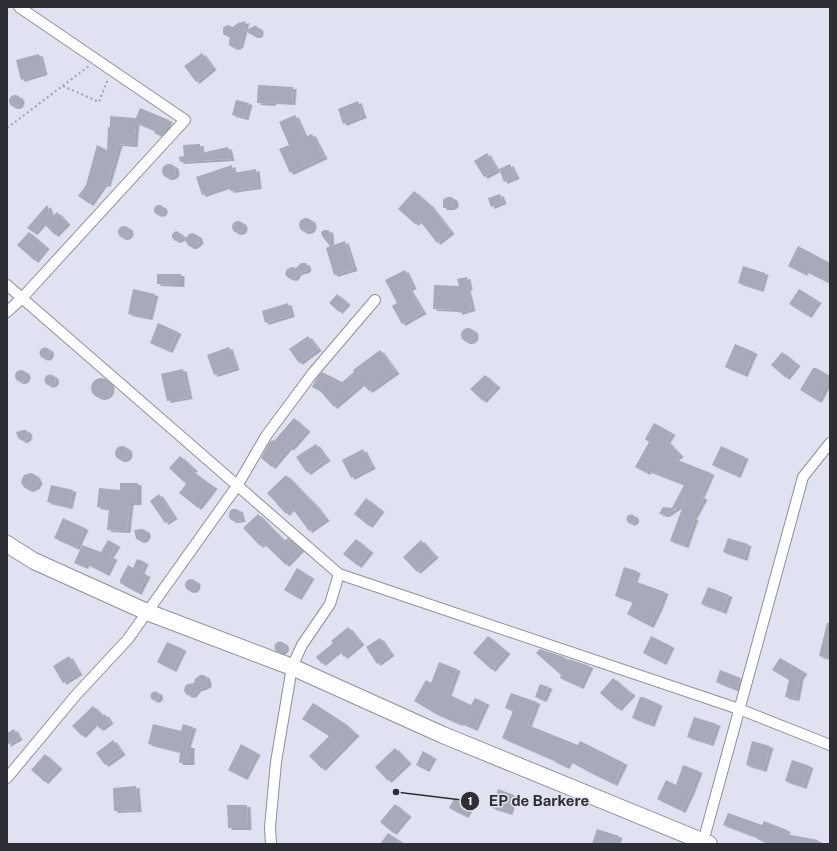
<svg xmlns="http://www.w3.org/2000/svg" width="837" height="851" font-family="'Public Sans',sans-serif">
<defs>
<filter id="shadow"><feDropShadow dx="3.5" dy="2" stdDeviation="0" flood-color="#0004"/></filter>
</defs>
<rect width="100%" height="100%" fill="#e0e2f2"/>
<path fill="#a7aab9" filter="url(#shadow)" d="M246,21l-6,24 -2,2 -3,1 -3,-1 -3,-2v-3l1,-6 -6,-1 -1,-2v-5l2,-2 3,-1 5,2 5,-4z
M254,26h2l3,2 1,2v2l-1,3 -3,1h-2l-9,-5z
M202,53l11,15 -17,14 -12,-16z
M39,54l5,19 -23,7 -5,-20z
M258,85l35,2 -1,16 -19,-1 -1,2 -15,-1z
M9 101a6 6 0 1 1 12 0a6 6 0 1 1-12 0Z
M236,100l13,3 -4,15 -13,-3z
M358,101l5,15 -20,8 -5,-15z
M140,108l29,12 -5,14 -2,2 -8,-3 1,-2 -19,-8 -2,22 -15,-1 -12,41 -3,-1 -14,20 -12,-8 8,-11 11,-40 10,5 1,-23h2v-11l26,2z
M295,115l10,22 7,-3 12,23 -34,16 -11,-24 10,-4 -10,-23z
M200,144l1,9 27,-6 3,12 -51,3 -1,-5 5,-1 -1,-11z
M487,153l10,17 -13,7 -10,-16z
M162 171a7 7 0 1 1 14 0a7 7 0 1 1-14 0Z
M510,164l6,13 -12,5 -5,-13z
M232,165l1,8 23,-4 2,18 -28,4 -1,-5 -27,9 -6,-18z
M414,191l16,14 21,27 -14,11 -18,-23 -4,4 -17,-15z
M500,194l3,8 -12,5 -3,-9z
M448,197h3l3,2 1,3v3l-2,2 -3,1h-7v-8l2,-2z
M47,205l5,12 5,-5 10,11 -12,12 -12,-12 -9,10 -7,-5z
M154 210a5 5 0 1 1 10 0a5 5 0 1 1-10 0Z
M299 225a7 7 0 1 1 14 0a7 7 0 1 1-14 0Z
M232 227a6 6 0 1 1 12 0a6 6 0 1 1-12 0Z
M118 232a6 6 0 1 1 12 0a6 6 0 1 1-12 0Z
M324,230h4l2,2 1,14 14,-5 9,28 -20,6 -8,-27 4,-2 -8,-10 -1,-4z
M176,231l2,1 8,6 3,-4 3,-1 3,1 3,2 1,2 1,3 -2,3 -5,3h-3l-2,-2 -4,-6 1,-1 -9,3 -2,-1 -2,-3v-3z
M29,232l17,15 -11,14 -18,-16z
M798,246l32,17v12l-3,7 -22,-11 -1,3 -16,-8z
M301,263h5l2,5 -1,2 -1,1 -8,2 -3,5 -2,1 -5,-1 -3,-4 2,-5 5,-2 4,1z
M743,266l22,7 -5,17 -22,-7z
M405,270l8,17 -4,2 14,23 -21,12 -10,-18 5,-3 -12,-23z
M157,274h24v11l-24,-1z
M467,277l2,11 -2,1 5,20 -13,4 -1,-3 -25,-1 1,-24 25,1 -2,-7z
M133,289l22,5 -6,24 -21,-4z
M799,289l19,12 -10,15 -19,-12z
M337,294l10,9 -8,9 -10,-9z
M288,303l3,12 -26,8 -3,-12z
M158,323l20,9 -9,19 -19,-8z
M461 335a7 7 0 1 1 14 0a7 7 0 1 1-14 0Z
M308,336l10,13 -19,14 -10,-14z
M735,344l19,8 -10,23 -19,-8z
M229,347l7,21 -22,7 -7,-20z
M39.5 353a5.5 5.5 0 1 1 11 0a5.5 5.5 0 1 1-11 0Z
M380,350l16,22 -27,19 -7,-8 -28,24 -14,-16 -8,-4 4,-8 6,-7 20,10 12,-10 -1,-2z
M782,352l15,12 -11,14 -15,-13z
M813,368h3l14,8v3l-12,22 -18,-11z
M183,369l6,28 -22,4 -6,-27z
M15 376a6 6 0 1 1 12 0a6 6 0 1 1-12 0Z
M44.5 380a5.5 5.5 0 1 1 11 0a5.5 5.5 0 1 1-11 0Z
M485,375l12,11 -14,15 -13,-12z
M91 388a10 10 0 1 1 20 0a10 10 0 1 1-20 0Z
M294,418l13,12 -17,19 -1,-2 -17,20 -11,-9 8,-15 3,-3 2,1z
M654,423l18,10 -5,8 13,14 -5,4 36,14 -10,23 3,2 -11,20h2l-10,28 -15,-5 14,-38 -18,12 -7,-1 4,-7 9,1 12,-23 -36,-14 -1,2 -12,-6 14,-25 -4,-3z
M23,430h3l2,2 1,3 -1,3 -2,2 -3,1 -2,-1 -3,-2 -2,-6z
M316,444l11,15 -20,14 -11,-16z
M115 453a7 7 0 1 1 14 0a7 7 0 1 1-14 0Z
M721,446l24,11 -8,19 -25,-11z
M363,449l9,18 -21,11 -9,-18z
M180,456l14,13 -2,2 22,16 -16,21 -19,-15 7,-9 -17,-16z
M31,473l3,1 3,3 2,5 -3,5 -4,2 -3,1 -4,-2 -2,-2 -2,-4 1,-3 2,-4 3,-1z
M286,475l31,32 9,12 -17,12 -17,-23 -6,6 -19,-21z
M120,483h18v20h-8l-3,28 -20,-1 2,-21 -12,-2 2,-19 21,2z
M51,485l22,5 -4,17 -22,-5z
M159,494l15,23 -9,6 -15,-22z
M366,498l15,12 -12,16 -15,-12z
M232,509h4l3,1 1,3 2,7 -8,1 -3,-1 -2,-3v-3l1,-3z
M258,514l26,27 4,-3 13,11 -15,16 -23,-22 -3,3 -17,-18z
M626.5 519a4.5 4.5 0 1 1 9 0a4.5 4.5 0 1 1-9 0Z
M63,518l22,10 -9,20 -22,-10z
M142,529l3,1 2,2v3l-1,3 -2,2 -3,1 -3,-1 -2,-2 -2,-8z
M728,538l20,6 -4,15 -21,-7z
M356,539l14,12 -12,15 -15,-12z
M108,540l9,5 -7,11 4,2 -8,16 -20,-10 -1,3 -11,-4 8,-18 19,7z
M421,540l14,16 -18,16 -14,-15z
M137,559l8,3 -4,10 6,3 -9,18 -18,-10v-3l8,-15 5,3z
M624,567l13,4 -3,10 31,11 -6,16 -9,18 -23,-12 6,-12 -5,-1v-1l-13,-4z
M297,568l14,9 -13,21 -14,-8z
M185 585a6 6 0 1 1 12 0a6 6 0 1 1-12 0Z
M708,587l21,8 -6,17 -22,-8z
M827,623h3v36l-11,-3z
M348,627l13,16 -17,14 -5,-7 -17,14 -6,-7 17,-14 -2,-2z
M488,636l19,16 -15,18 -19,-17z
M651,636l20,10 -8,17 -20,-10z
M380,638l11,16 -14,10 -11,-17z
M274.5 647a5.5 5.5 0 1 1 11 0a5.5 5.5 0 1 1-11 0Z
M167,642l16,7 -10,21 -16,-8z
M540,649l24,8 4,4 1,-2 21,7 -10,21 -20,-9 1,-3 -25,-22z
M69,656l10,17 -16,10 -10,-17z
M780,658l24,14 -4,6 -4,21 -11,-2 4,-17 -17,-10z
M439,662l18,7 -9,25 23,11 4,-7 11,5 -12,26 -14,-6 -1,1 -23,-10 -22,-13 12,-21 5,3z
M720,670l21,8 -5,12 -20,-8z
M200,675h3l3,1 2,6v3l-5,3 -5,1 -4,5 -2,2 -5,-1 -3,-4 1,-5 3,-2 6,-1 1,-4z
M613,678l19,16 -14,15 -18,-16z
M540,684l9,3 -6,13 -8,-3z
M150.5 696a4.5 4.5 0 1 1 9 0a4.5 4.5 0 1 1-9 0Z
M511,693l26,9 -9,23 50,20 2,-4 44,22 -10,21 -23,-11 -22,-12 -3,6 -11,-5v-1l-53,-23 11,-27 -8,-3z
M640,697h3l16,7 -8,21 -19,-7z
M313,703l31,20 12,11 -34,35 -13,-13 20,-20 -27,-17z
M93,706l10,10 2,-2 5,8 -10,7 -5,-6 -13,13 -10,-10z
M694,717l23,7 -7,20 -23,-7z
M153,724l28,7 2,-7 10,3 -6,19h4v17h-12l1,-11 -32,-8z
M14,729l5,9 -12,7v-12z
M113,740l9,13 -17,12 -9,-12z
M752,741l18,5 -7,24 -17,-5z
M241,744l16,9 -13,25 -16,-8z
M395,748l13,14 -20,19 -13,-14z
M423,751l10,6 -7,13 -10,-5z
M45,754l14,13 -14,15 -14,-12z
M792,760l18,6 -7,21 -18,-6z
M683,765l16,6 -8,21 -9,19 -25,-12 9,-19 10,5z
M136,786l2,24 -24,1 -1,-23z
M498,789l16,6 -5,18 -17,-5z
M454,799l16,8 -5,9 -16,-8z
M395,804l13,11 -15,18 -13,-11z
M227,805h20l1,23h-20z
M728,813l34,12 2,-4 23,9 -1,4 32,6v4h-48l-13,-5 1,-1 -35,-13z
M597,829l22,7 -3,8h-24z
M388,833l16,11h-24z"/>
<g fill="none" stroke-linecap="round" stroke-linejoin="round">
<defs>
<path id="street" d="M7,285l332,289 400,135 91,36
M7,312l15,-14 163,-178 -166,-113
M7,778l69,-83 52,-56 109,-153 29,-50 46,-62 63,-74
M703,842l100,-365 27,-34
M271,844l-1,-17 6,-65 16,-95 10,-22 28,-41 9,-30"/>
<path id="primary" d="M7,544l27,17 113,51 145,55 151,68 266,109"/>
</defs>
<use href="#street" stroke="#8d8f9e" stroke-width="12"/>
<use href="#primary" stroke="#8d8f9e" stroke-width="18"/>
<path stroke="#9ea0ac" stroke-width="2" stroke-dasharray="2 3" stroke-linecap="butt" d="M63,86l36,16 9,-23
M7,128l82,-62"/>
<use href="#street" stroke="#fff" stroke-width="10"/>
<use href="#primary" stroke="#fff" stroke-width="16"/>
</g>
<path fill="none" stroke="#2e2f35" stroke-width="1.5" d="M396 792L470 801"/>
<g fill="#2e2f35" stroke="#e0e2f2" stroke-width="1.5">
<circle cx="396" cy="792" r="4"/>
<circle cx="470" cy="801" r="10"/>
</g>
<g font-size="12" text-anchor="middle" font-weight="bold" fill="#fff">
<text x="470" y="805">1</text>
</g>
<g font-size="15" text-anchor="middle" font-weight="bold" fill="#2e2f35" stroke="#e0e2f2" stroke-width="3" stroke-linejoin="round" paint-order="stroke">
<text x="539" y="806">EP de Barkere</text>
</g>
<rect width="837" height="851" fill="none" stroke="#2e2f35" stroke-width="16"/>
</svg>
